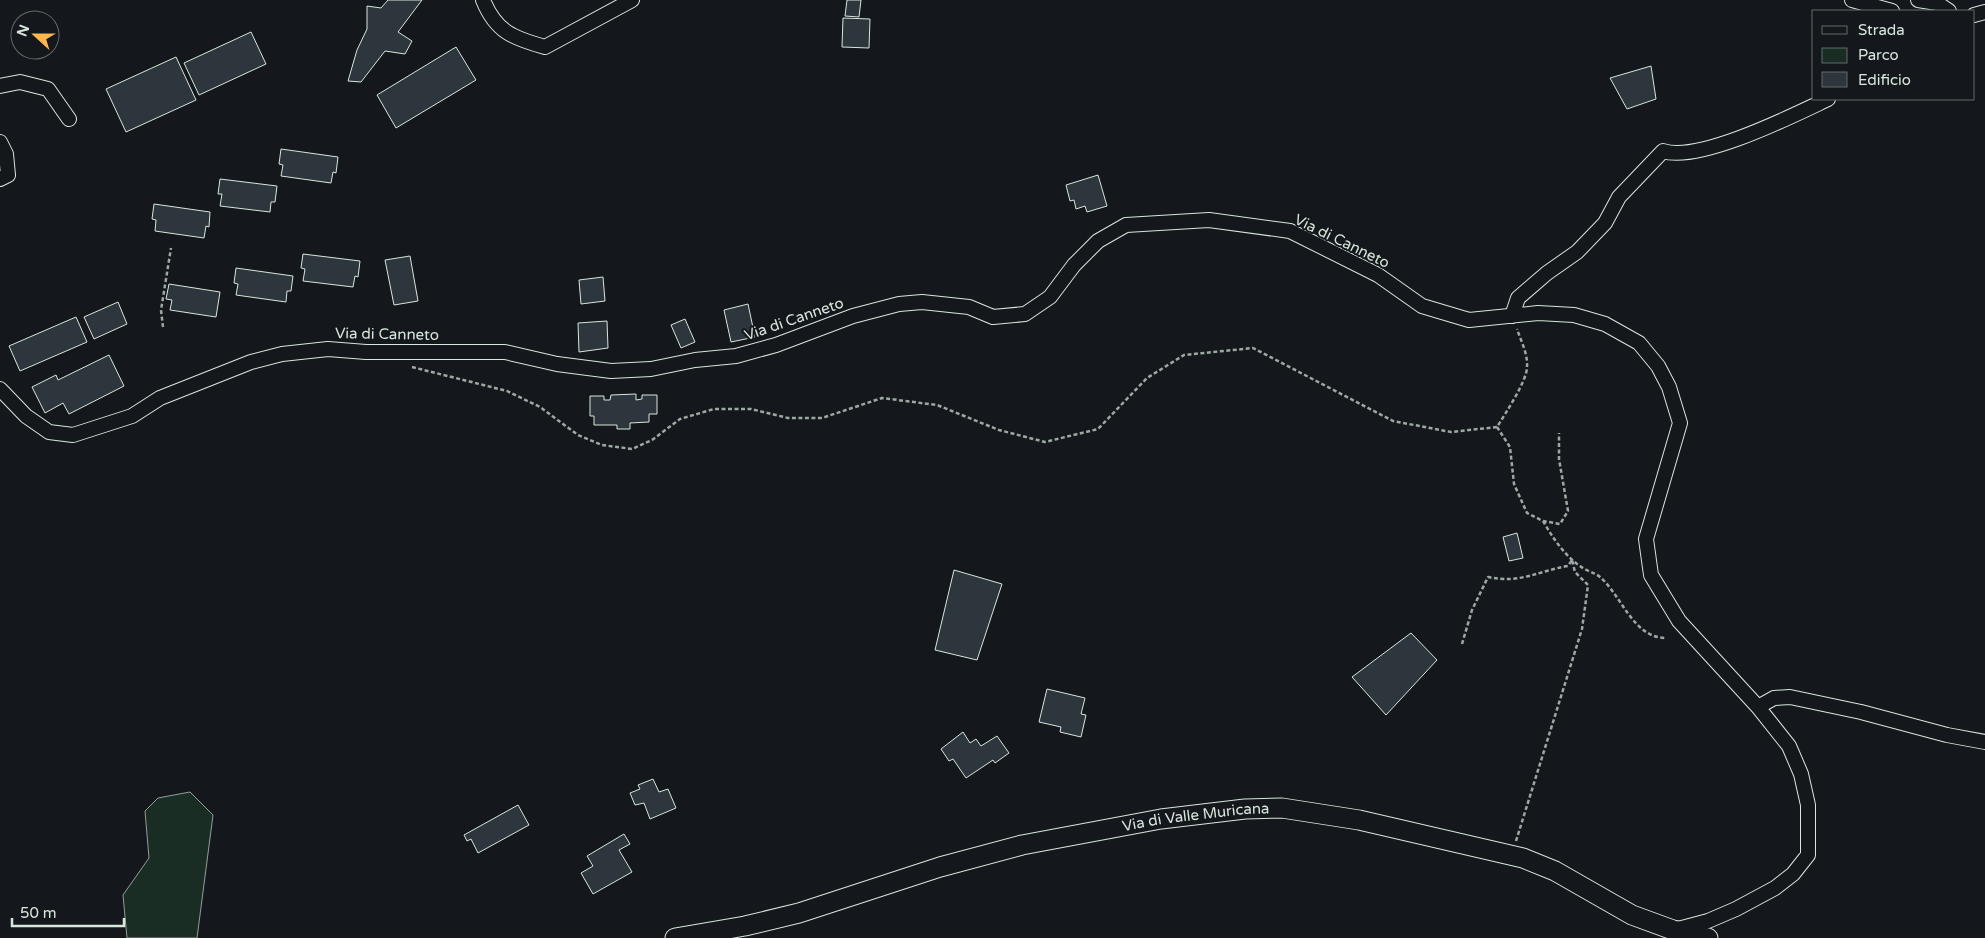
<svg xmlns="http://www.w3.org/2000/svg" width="1985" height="938" font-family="'Varela Round',sans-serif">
<rect width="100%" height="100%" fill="#14181c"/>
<path fill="#1a2d24" stroke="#939e99" d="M190,792l23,23 -16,123h-70l-4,-43 26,-37 -4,-47 13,-13z"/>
<path fill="#2c363c" stroke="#d8e6dc" d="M388,0h34l-24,32 14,9 -7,13 -20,-3 -24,31 -13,-1 9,-31 10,-21v-23l14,2z
M847,0h14l-2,17 -14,-1z
M843,18l27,1 -1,29 -27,-1z
M251,32l15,32 -67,31 -15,-32z
M456,47l20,33 -80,48 -19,-33z
M176,57l20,43 -70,32 -20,-43z
M1651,66l5,33 -29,10 -17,-31z
M281,149l57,8 -2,16 -3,-1 -2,11 -50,-7 2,-11 -4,-1z
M1098,175l9,31 -20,6 -2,-6 -9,3 -2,-9 -4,1 -4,-16z
M220,179l57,7 -2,16h-4l-1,10 -50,-6 2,-12h-4z
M154,204l56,8 -1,15 -3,-1 -2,12 -49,-7 1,-11 -4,-1z
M303,254l57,7 -2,16 -3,-1 -2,11 -50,-6 2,-12 -4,-1z
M410,256l8,45 -24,4 -9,-45z
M236,268l57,8 -2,15h-4l-1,11 -50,-7 2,-11 -4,-1z
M603,277l2,24 -24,3 -2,-24z
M169,284l51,8 -4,25 -46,-7 2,-10 -6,-1z
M118,302l9,22 -33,15 -10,-22z
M748,304l7,33 -24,5 -7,-32z
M76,317l11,25 -67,29 -11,-25z
M685,319l10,23 -14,6 -10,-23z
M607,321l1,27 -29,4 -1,-29z
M109,355l15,31 -55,28 -6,-11 -18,10 -13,-26 24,-12 2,5z
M636,394v6l6,-1v-4h15v19h-8v8l-19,1v6h-13v-4h-23v-9h-4v-20h14v4h6l1,-5z
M1517,533l6,25 -14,3 -6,-24z
M954,570l48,14 -25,76 -42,-10z
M1411,633l26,27 -51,55 -34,-38z
M1047,689l38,9 -4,16 5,1 -5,22 -21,-5 1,-5 -22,-5z
M963,732l7,11 6,-4 5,7 16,-10 12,17 -14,10 -2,-3 -27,18 -13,-19 -4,2 -8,-12z
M653,779l6,13 9,-3 8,19 -26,11 -6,-16 -9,2 -5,-12 10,-4 -2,-4z
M518,805l11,20 -51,28 -7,-14 -4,2 -3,-6z
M624,834l6,10 -11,6 13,22 -39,22 -12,-21 12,-7 -6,-10z"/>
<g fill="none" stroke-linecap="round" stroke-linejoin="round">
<defs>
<path id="street" d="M483,0c13,32 30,38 62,47l87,-47
M1852,0l40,11
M1918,0l19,3 12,8
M1974,15l11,-3
M0,86l20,-4 28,7 21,30
M0,142l6,12 2,21 -8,4
M1512,316l6,-18 29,-25 30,-21 28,-29 14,-26 44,-46c36,12 131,-36 165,-52
M0,389l26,27 23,16 24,3 59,-19 28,-18 91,-36 31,-8 46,-5 38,3h139l52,12 54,7 40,-2 44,-9 41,-4 40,-11 77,-29 46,-12 23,-2 47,5 24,10 32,-3 25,-17 24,-32 24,-24 28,-16 83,-5 81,11 88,44 44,31 47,14 69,-7 36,2 31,9 34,19 19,23 11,21 11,36 -34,116 5,36 28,46 79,86 31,39 12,28 7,31v50l-15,19 -18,14 -39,21 -28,12 -30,8
M1758,707l16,-9 16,-1 71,15 86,23 38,7"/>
<g id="secondary">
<path id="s1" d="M675,938l70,-12 54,-13 141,-46 82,-22 139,-26 84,-10 37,-1 77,12 164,38 32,13 77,44 41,15 35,8"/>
</g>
</defs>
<use href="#street" stroke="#d8e6dc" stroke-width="16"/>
<use href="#secondary" stroke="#d8e6dc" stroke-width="21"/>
<path stroke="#9da8a2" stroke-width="2.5" stroke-dasharray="4 2.5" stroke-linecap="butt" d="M163,327l-2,-17 10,-62
M412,367l95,24 33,16 38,28 24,10 30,4 20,-9 28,-21 34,-10h37l37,9h34l60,-20 55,7 62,25 46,12 53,-13 49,-51 37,-23 69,-7 140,73 58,11 46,-5c8,-13 30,-46 30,-60 1,-13 -6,-26 -10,-38
M1497,427l13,20 4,37 13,29 16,8 17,3 8,-13 -9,-52v-26
M1543,521c10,17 21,34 37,45 6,5 14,6 20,11 22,19 33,61 66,61
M1462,644l10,-34 16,-33c32,7 50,-6 80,-11l4,-6
M1516,841l66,-212 6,-44 -13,-13 -3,-12"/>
<use href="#street" stroke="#14181c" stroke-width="14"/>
<use href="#secondary" stroke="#14181c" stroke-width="19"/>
</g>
<g text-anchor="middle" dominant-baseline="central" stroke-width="4" stroke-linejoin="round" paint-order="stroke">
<g font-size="15" fill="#d8e6dc" stroke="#14181c">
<text transform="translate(1342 241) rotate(26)">Via di Canneto</text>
<text transform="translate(794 319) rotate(-19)">Via di Canneto</text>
<text transform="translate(387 334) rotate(1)">Via di Canneto</text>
<text stroke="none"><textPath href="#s1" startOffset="536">Via di Valle Muricana</textPath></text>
</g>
</g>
<rect x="1812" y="10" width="162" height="90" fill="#14181c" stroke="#626a69"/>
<rect x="1822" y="26" width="25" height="8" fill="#14181c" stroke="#626a69"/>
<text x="1858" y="35" font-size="15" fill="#d8e6dc">Strada</text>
<rect x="1822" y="48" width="25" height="15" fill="#1a2d24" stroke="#626a69"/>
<text x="1858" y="60" font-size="15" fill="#d8e6dc">Parco</text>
<rect x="1822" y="72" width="25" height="15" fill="#2c363c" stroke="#626a69"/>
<text x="1858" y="85" font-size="15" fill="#d8e6dc">Edificio</text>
<g transform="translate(35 35) rotate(291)"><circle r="24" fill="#14181c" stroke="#626a69"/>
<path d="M0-4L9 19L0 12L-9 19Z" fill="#ffb74d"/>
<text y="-8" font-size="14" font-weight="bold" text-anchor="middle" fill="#d8e6dc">N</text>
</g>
<path d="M12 918v8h112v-8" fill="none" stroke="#d8e6dc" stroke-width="2.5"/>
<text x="20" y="918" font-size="15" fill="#d8e6dc" stroke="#14181c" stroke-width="4" paint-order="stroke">50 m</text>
</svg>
